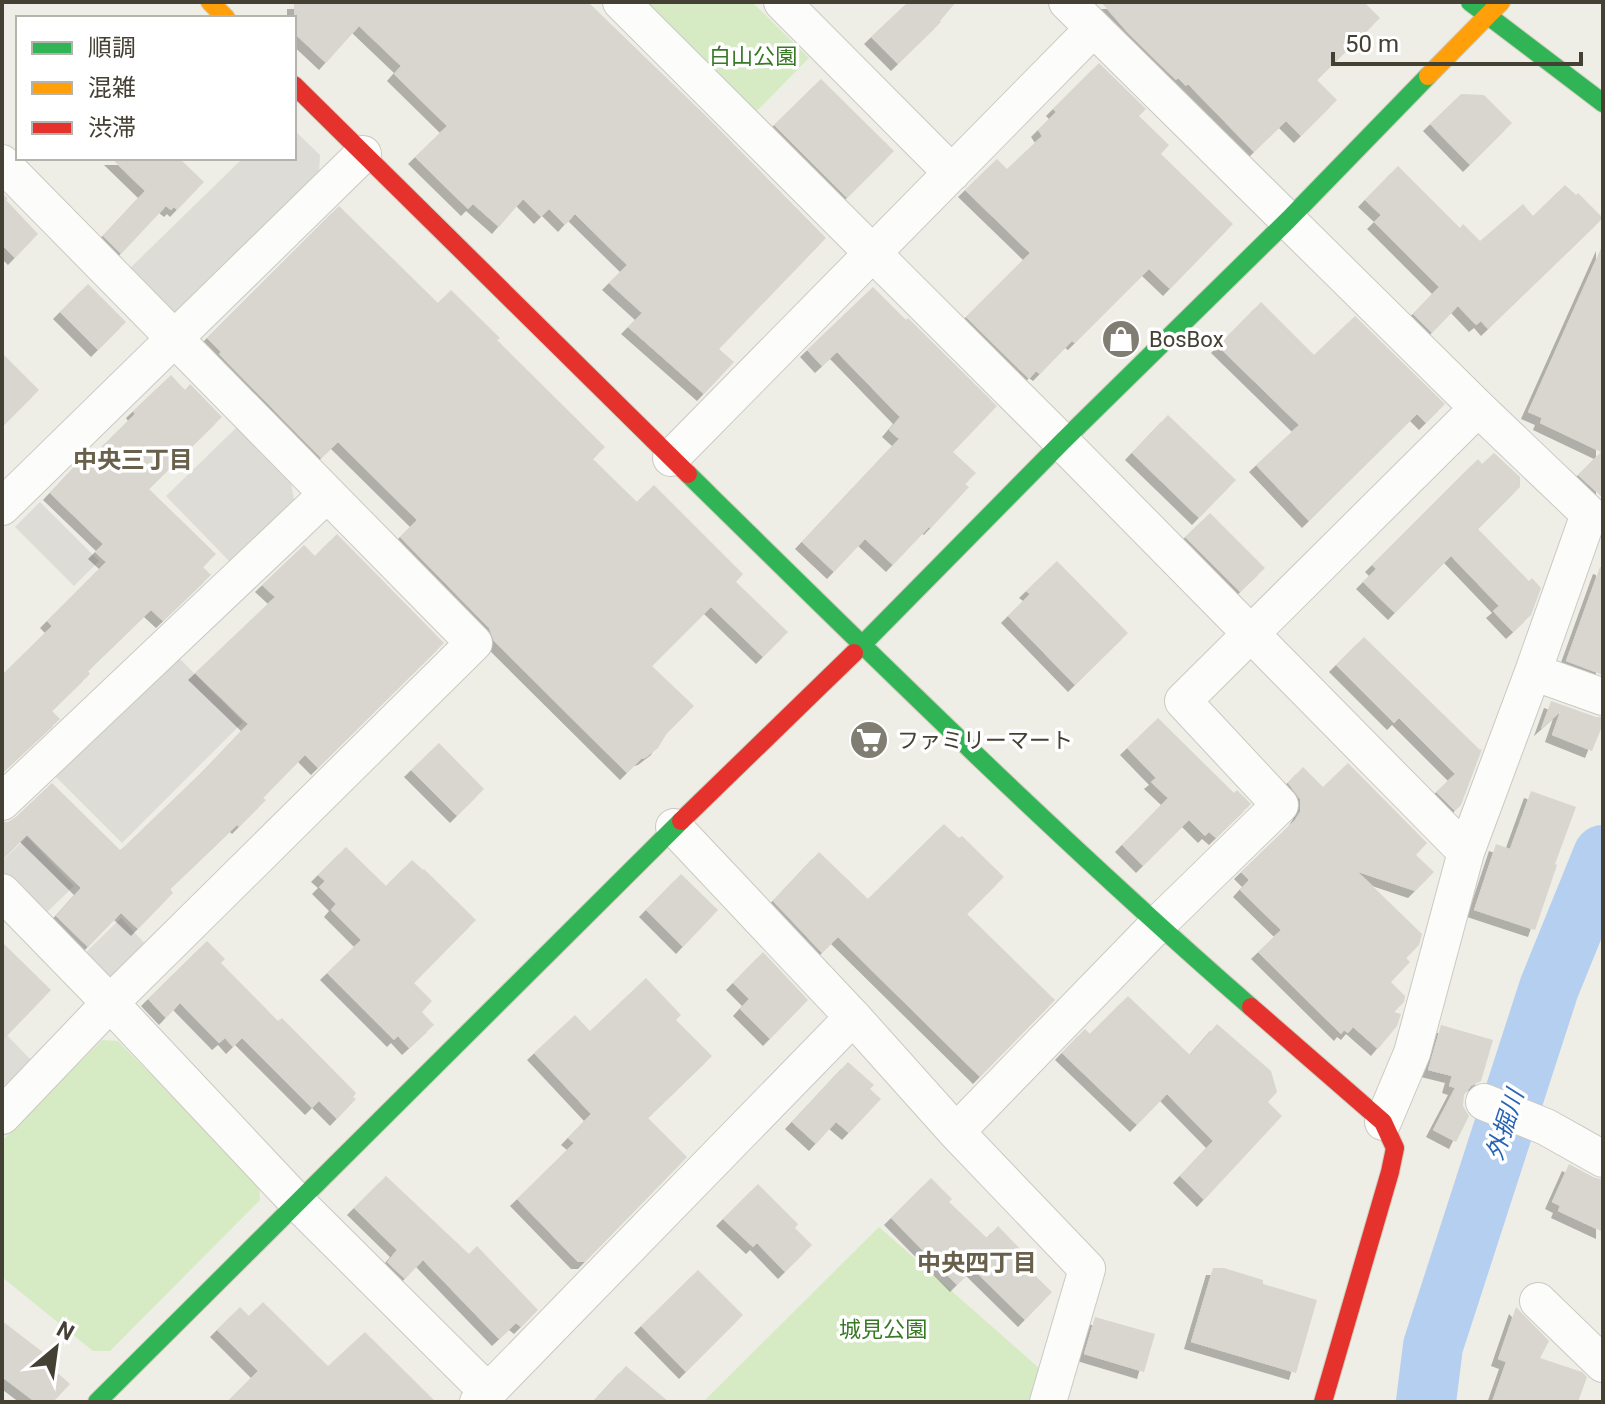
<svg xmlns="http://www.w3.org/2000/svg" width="1605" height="1404" font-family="Roboto,'Noto Sans JP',sans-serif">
<defs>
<filter id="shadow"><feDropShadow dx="-7" dy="7" stdDeviation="0" flood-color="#0004"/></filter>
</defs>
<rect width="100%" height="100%" fill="#eeede6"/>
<path fill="#d6ebc4" d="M643,2h109l57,56 -54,55z
M102,1040l16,1 141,144 1,15 -150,151h-17l-91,-74v-136z
M879,1227l160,141 -9,34h-327z"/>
<path fill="#dedcd6" d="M294,130l26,25 -1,20 -142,141 -55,-40 121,-118h51z
M237,427l54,56 3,17 -64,62 -64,-66z
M40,502l59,59 -25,25 -59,-59z
M176,655l67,67 -121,121 -67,-67z
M27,837l47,49 -32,31 -40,-40v-16z
M121,918l29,31 -37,35 -34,-25z
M2,1030l29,30 -26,25 -3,-3z"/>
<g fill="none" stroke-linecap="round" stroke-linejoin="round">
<path stroke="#b4cff0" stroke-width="60" d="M1426,1402l7,-56 116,-358 54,-133"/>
</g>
<path fill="#d8d6cf" filter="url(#shadow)" d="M294,2h294l118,114 120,122 -107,111 15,13 -30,32 -76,-67 14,-14 -33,-30 18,-18 -52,-51 -10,11 -16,-16 -8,8 -18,-18 -24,28 -26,-23 -5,5 -53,-52 32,-31 -53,-52 7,-8 -42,-40 -33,37 -32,-30z
M908,2h48l-16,19 1,1 -43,42 -27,-27z
M1101,2h263l16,16 -63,62 20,20 -36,36 -15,-15 -32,31 -66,-68 -2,2 -8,-8 -2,2 -47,-46z
M1099,63l47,46 -7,7 30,29 -8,9 72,70 -63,65 -21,-20 -74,74 -3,-2 -32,33 -4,-3 -7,8 -63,-62 64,-64 -65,-63 32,-31 10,10 35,-33 -4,-6 18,-18 -3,-3z
M821,79l73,72 -47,47 -73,-73z
M1461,94l23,1 28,28 -42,42 -40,-41z
M111,158h68l25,24 -27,28 -3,-3 -3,3 -5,-4 -45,48 -18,-18 42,-45z
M1398,166l62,62 3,-4 17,17 43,-37 10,12 32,-31 11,10 2,-2 25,25 -115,111 -7,-8 -5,4 -18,-19 -26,27 -19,-19 26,-27 -65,-65 7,-7 -16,-15z
M2,193l6,6 -2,1 32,34 -23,24 -13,-13z
M339,206l99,97 13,-13 49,48 -3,2 108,107 -12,12 44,43 17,-17 89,89 -7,8 52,50 -25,25 -52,-50 -59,59 42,40 -27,27 -9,15 -13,10 -4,1 -14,14 -133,-132 -5,-13 -89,-91 17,-17 -79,-78 -17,16 -102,-104 2,-2 -14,-14z
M1603,244v254l-25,-23 23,-23 -61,-29 2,-5 -14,-6z
M88,284l38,38 -28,28 -38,-38z
M873,287l33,33 2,-2 89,88 -44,46 23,21 -11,11 4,3 -38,41 -2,-1 -36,38 -28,-26 -31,33 -32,-30 97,-103 -10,-9 11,-13 -63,-65 -15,14 -15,-16z
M1261,302l53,53 41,-39 90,88 -19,19 -9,-9 -108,107 -53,-56 43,-40 -81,-79z
M2,353l37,37 -37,37z
M171,375l14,15 5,-6 32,33 -73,72 67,65 -13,13 8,8 -48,46 -12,-11 -63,61 2,3 -38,37 8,8 -58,54v-98l50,-49 -5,-5 59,-59 -11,-10 8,-8 -53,-51 32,-34 4,3 49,-48 -2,-3z
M1168,415l68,65 -37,38 -67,-65z
M1494,453l26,24v10l-42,42 51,52 3,-3 9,10 -10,27 -18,17 -20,-21 6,-5 -48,-50 -56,57 -32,-31 13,-13 -4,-4 106,-106 4,5z
M1210,513l55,55 -25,24 -55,-55z
M337,534l107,109 -126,125 -13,-13 -42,43 3,2 -27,27 -2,-2 -67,64 3,4 -35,36 -17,-16 -33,34 -32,-31 25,-28 -54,-53 -25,25v-38h6l8,-5 36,-34 68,67 5,-4 82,-79 41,-43 -53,-51 80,-76 -13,-12 42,-40 11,11z
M1057,561l71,72 -53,52 -67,-69 22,-22 -4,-3z
M1600,567l3,1v107l-37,-14z
M1364,637l116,113 2,-1 -21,56 -6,6 -19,-19 19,-18 -56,-56 -5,5 -58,-58z
M1551,701l45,16h7v7l-11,27 -40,-16 8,-23 -19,17z
M1158,718l76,75 3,-3 14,14 -35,34 -7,-6 -4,4 -16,-16 -46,46 -21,-21 46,-47 -17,-16 5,-4 -29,-30z
M439,743l45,46 -27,27 -46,-46z
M1348,763l79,80 -11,12 18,17 -19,19 -57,-19 64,62 -3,11 -13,13 4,4 -19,20 14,14 -1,6 -10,10 7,2 -4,12 -19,23 -25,-22 -5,6 -4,-3 -3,4 -83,-82 23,-22 -41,-40 9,-10 -8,-8 54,-52 5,-8v-13l-12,-16 15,-16 20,20z
M1531,791l45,16 -21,57 2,1 -22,65 -61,-20 22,-66 14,5z
M944,824l15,14 3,-2 42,41 -37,37 88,86 -75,77 -142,-140 -16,16 -49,-52 46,-49 49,47z
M346,847l40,39 26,-26 11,10 1,-1 52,51 -62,63 18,18 -10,11 12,13 -25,23 -11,-12 -4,4 -67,-67 34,-33 -30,-30 5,-6 -17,-17 6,-6 -7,-6z
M681,874l37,36 -35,37 -37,-37z
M207,941l18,18 -4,4 57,58 4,-3 74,75 -3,4 3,2 -19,20 -18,-18 -7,7 -70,-70 -9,9 -8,-9 -6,5 -39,-40 -14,15 -18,-19z
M2,942l49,48 -49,51z
M763,952l45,48 -38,39 -30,-30 9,-10 -16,-16z
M646,978l35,37 -5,5 36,36 -64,62 39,39 -102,105h-7l-61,-63 57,-56 -6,-5 23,-24 -57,-61 41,-38 15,16z
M1128,996l62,59 27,-31 54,47 6,21 -9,10 14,14 -78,84 -24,-24 33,-35 -46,-47 -30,31 -75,-72 23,-24 5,5z
M1441,1025l52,15 -12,41 -10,5 -7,9 -1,11 6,10 -13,26 -23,-12 22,-42 -6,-2 3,-10 -24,-6z
M848,1062l26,23 -4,4 11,10 -32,34 -13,-11 -20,22 -24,-22z
M1569,1164l24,13 10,3v52l-45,-21 2,-5 -8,-4z
M386,1176l83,78 8,-8 61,64 -17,17 -5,-4 -17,16 -76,-79 -18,19 -18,-17 10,-12 -43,-42z
M931,1178l21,21 -3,3 38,36 11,-12 29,30 -6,6 31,30 -27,28 -52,-51 -16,16 -66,-67z
M758,1184l40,40 -3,4 17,17 -27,27 -28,-29 -4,4 -30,-28z
M1213,1268h11l39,12v4l54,16 -21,73 -105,-31z
M698,1270l45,45 -57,57 -45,-46z
M263,1302l65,64 37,-34 71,70h-209l31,-31 -41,-41 23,-23 9,9z
M1516,1307l33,34 -9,17 42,14 5,5 -9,25h-86l14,-40 -8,-3z
M1095,1317l60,17 -11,38 -60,-18z
M2,1321l46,35 -4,5 26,23 -17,18h-18l-33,-25z
M626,1366l43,36h-76z"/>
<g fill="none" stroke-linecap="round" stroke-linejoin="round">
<defs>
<path id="street" d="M621,2l441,440 404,410
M782,2l170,171
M1067,2l411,406 111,106 -56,158 -67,180 -54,201 -29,69
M2,163l472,480 -364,360 -108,113
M671,458l422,-429
M2,507l361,-353
M1533,672l70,25
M2,802l324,-307
M674,827l179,190 103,115 131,137 -39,133
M2,892l108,111 188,200 190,189
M1484,1102l62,25 57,32
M956,1132l201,-207 123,-120 -97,-104 295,-293
M1538,1301l65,63
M478,1402l375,-385"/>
<path id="fast" d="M1470,2l133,101
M688,474c184,181 368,363 563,533
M854,653l208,-211 226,-222 140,-144
M97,1402l584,-581"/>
<path id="slow" d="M210,2l16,16
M1428,76l73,-74"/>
<path id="jam" d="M294,85l394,389
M681,821l173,-168
M1251,1007l132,115 12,26 -5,24 -67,230"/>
</defs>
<use href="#street" stroke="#cbc9c2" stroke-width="38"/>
<use href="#fast" stroke="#ceccbd" stroke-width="20"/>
<use href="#slow" stroke="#ceccbd" stroke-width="20"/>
<use href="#jam" stroke="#ceccbd" stroke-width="20"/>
<use href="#street" stroke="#fcfcfb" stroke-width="36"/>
<use href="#fast" stroke="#30b455" stroke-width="18"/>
<use href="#slow" stroke="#ff9f0a" stroke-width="18"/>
<use href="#jam" stroke="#e5322d" stroke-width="18"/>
</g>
<defs>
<symbol id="shop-disc" viewBox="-11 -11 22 22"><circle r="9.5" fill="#807d72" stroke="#fff"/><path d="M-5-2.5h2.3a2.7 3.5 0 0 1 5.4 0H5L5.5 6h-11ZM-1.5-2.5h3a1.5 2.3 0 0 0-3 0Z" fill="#fff"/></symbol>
<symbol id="supermarket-disc" viewBox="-11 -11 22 22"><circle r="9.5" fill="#807d72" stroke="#fff"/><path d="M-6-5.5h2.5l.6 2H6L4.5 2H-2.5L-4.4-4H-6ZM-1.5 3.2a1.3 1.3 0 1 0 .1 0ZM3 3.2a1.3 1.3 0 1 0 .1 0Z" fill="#fff"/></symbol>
</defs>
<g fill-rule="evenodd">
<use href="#shop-disc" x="1099" y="317" width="44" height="44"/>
<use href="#supermarket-disc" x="847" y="718" width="44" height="44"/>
</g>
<g text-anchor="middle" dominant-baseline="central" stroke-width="7" stroke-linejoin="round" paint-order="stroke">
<g font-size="22" fill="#377924" stroke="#fff">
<text x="753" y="56">白山公園</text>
<text x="883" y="1329">城見公園</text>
</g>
<g font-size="22" fill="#444033" stroke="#fff" text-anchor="start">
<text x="1149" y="339">BosBox</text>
<text x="897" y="740">ファミリーマート</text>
</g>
<g font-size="24" font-weight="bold" fill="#68604a" stroke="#fff">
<text x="133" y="460">中央三丁目</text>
<text x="977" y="1263">中央四丁目</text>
</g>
<g font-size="24" font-style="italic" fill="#2764b5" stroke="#fff">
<text transform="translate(1505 1125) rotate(-72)">外掘川</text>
</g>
</g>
<rect width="1605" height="1404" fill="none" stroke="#444033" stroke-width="8"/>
<rect x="16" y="16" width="280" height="144" fill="#ffffff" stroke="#b4b3ad" stroke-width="2"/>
<rect x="32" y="42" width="40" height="12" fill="#30b455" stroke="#b4b3ad" stroke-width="2"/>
<text x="88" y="56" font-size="24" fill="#444033">順調</text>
<rect x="32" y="82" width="40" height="12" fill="#ff9f0a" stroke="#b4b3ad" stroke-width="2"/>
<text x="88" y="96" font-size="24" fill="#444033">混雑</text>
<rect x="32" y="122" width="40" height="12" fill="#e5322d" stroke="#b4b3ad" stroke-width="2"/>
<text x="88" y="136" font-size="24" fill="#444033">渋滞</text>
<g transform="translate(56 1348) rotate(29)" stroke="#ffffff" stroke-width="6" paint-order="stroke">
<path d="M0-6L14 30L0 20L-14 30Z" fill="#444033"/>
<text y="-12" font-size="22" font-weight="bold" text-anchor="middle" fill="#444033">N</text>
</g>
<path d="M1333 52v12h248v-12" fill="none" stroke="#444033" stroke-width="4"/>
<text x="1345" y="52" font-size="24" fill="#444033" stroke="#ffffff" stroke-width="6" paint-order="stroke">50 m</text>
</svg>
